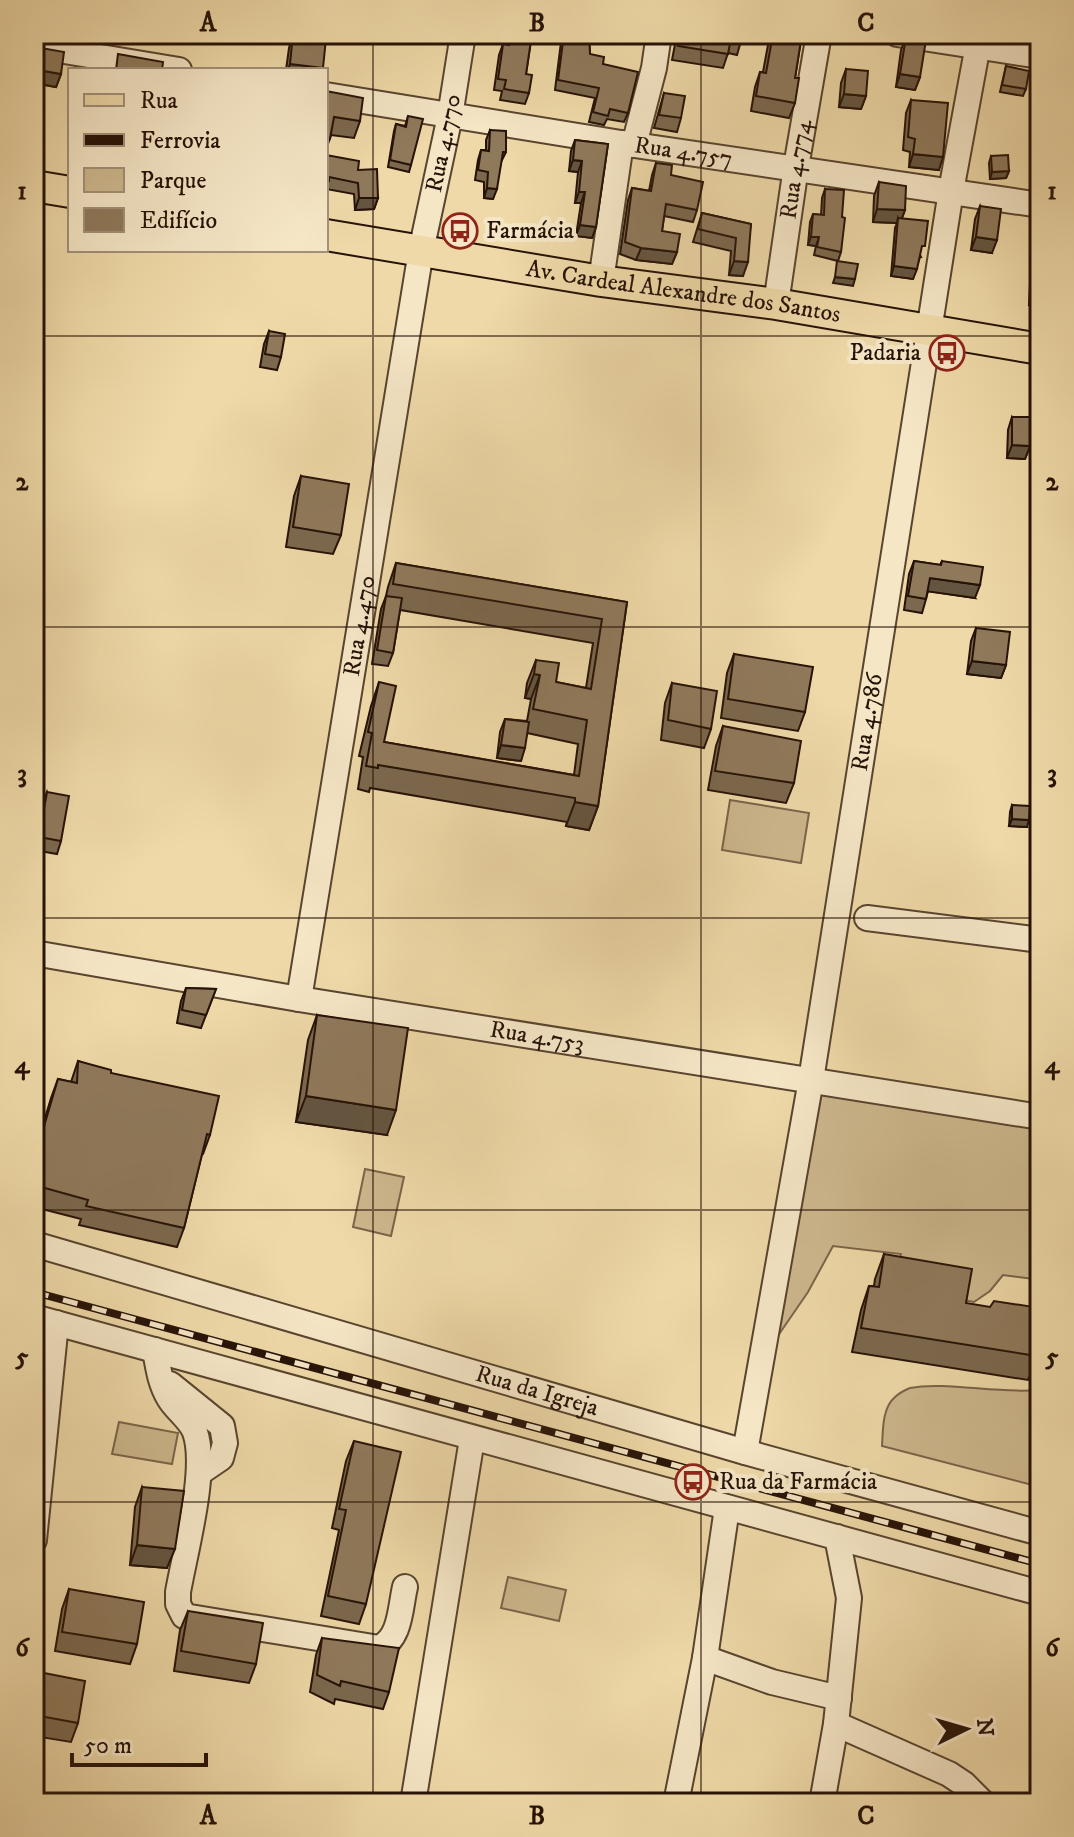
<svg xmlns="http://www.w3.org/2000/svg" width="1074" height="1837" font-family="'IM FELL DW Pica',serif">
<rect width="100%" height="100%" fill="#efd9a8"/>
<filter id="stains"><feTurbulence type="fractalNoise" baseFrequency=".0025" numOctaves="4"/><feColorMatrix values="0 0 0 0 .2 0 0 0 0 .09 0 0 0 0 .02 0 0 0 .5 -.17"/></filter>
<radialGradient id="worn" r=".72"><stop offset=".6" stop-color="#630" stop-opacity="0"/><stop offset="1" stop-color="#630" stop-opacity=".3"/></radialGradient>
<path fill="#cdb78d" stroke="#7a644a" stroke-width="2" d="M730,800l79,13 -8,50 -79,-13z
M811,1080l229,42v170l-6,-13 -31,-4 -13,16 -16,11 -21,-4 -57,-26 5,-18 -68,-8 -25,46 -35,51z
M365,1169l39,8 -13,59 -38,-9z
M1040,1375v112l-158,-41c1,-15 0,-37 12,-48 4,-4 11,-8 16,-10 35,-7 88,6 127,2z
M119,1422l59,11 -6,31 -60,-10z
M508,1577l58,13 -7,31 -58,-13z"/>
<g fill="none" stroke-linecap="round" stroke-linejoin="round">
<defs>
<g id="minor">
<path d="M897,34l143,22"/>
<path d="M34,46l145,24"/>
<path id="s1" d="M326,95l295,48 419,62"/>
<path d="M634,145l20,-77 5,-34"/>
<path d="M601,281l20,-138"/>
<path id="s2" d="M776,304l20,-137 23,-133"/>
<path d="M867,918l173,22"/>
<path id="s3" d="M34,953l265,46 741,118"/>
<path id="s4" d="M299,999l122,-748 29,-135 13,-82"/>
<path id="s5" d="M34,1244l711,208 295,81"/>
<path d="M34,1317l1006,276"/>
<path d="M155,1350c3,17 5,33 14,48 7,12 21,21 26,34 13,37 -10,120 -17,160v12l6,12 195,32c22,-10 21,-40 26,-61"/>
<path d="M170,1384l52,42 3,17 -4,15 -22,15"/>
<path id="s6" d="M745,1452l66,-372 140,-889 29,-157"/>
<path d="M34,1540l22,-217"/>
<path d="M705,1658l67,24 67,16"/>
<path d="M836,1724l113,50 15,10 19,19"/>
<path d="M413,1803l59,-364"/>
<path d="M676,1803l29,-145 22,-150"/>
<path d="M822,1803l14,-79 13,-126 -12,-61"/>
</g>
<g id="major">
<path d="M34,186l36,6"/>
<path id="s7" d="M326,235l275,46 175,23 264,45"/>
</g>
</defs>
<use href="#minor" stroke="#58442f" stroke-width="28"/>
<use href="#major" stroke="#261207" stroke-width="34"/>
<use href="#minor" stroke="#f5e6c6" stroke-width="24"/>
<use href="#major" stroke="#efd9a8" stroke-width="30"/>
<defs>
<path id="rail" d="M34,1292l1006,272"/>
</defs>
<use href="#rail" stroke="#261207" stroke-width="8"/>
<use href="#rail" stroke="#f5e6c6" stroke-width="5" stroke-dasharray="15" stroke-linecap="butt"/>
</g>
<path fill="#7b684e" stroke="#261207" stroke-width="2" d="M80,34h21l-1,3z
M293,34l30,34 -1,2h-36l3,-22z
M509,34h23l-6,40 3,19 -4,11 -25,-4 2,-9 -8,-1 5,-35 4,-11h4z
M562,34h27l1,20 13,10 25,49 -4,9 -17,-3 -3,6 -15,-3 6,-24 -40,-8z
M677,34h66l-6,21 -9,-2 -5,15 -51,-8z
M770,34h32l-7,44v25l-6,15 -38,-7 4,-24 5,-15h3z
M1011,34h29v5l-1,2 -28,-5z
M906,37l14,40 -5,13 -19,-3 5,-37z
M41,48l20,26 -5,13 -22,-4 2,-21z
M1006,66l20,23 -3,7 -23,-4z
M846,69l20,27 -5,13 -22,-2 2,-24z
M326,91l34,30 -6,17 -23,-3 -5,15z
M664,93l17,25 -4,14 -23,-4z
M911,100l28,70 -30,-3 1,-15 -7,-2 3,-37z
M408,116l3,49 -2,7 -21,-5 6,-36 2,-7 9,2z
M490,130l16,22 -5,10 -8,37 -9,-1v-16l-9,-2 3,-20 3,-10h5v-10z
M575,140l33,4 -12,83 -4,11 -16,-2 5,-33h-6l3,-31 -9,-1 2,-20z
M326,155l32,15 20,28 -4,11 -19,1 -1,-16 -28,-5z
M991,156l18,15 -3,7 -16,1 -1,-16z
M656,163l15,12 26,35 -4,12 -29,-6 -2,15 15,21 -5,12 -36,-4 -16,-6 8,-54 4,-12 17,3 3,-16z
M879,182l26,28 -3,8 19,39h-1l-7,22 -22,-3 4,-48 2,-5 -24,-1 1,-26z
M825,189l17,28 -1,35 -3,9 -24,-6 2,-9 -8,-1 2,-23 3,-8 8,1 1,-17z
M980,206l12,47 -21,-3 4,-31z
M702,213l49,11 -8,52 -14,-1 2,-24 -38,-9z
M1040,241v17h-3z
M1035,271l5,35 -11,-1 1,-21z
M269,331l12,26 -4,13 -17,-3 4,-23z
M1012,417l18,29 -5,13 -18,-1 1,-28z
M301,476l40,59 -8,19 -47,-7 8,-51z
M914,561l26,4 2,-4 33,37 -47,-7 -2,8 -4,14 -18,-3 5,-36z
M396,563l231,39 -29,204 -9,24 -23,-4 1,-4 -197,-34 -1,4 -11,-3 5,-32 -4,-1 12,-50 8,-24 5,60 190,33 4,-31 -51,-11 -6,28 -24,-3 3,-26 5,-13 22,2 4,-22 -6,-1 2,-15 9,-23 20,22 30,6 7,-45 -193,-33 -7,43 -5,13 -16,-2 9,-55 5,-13 2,-9z
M976,628l30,37 -5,13 -34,-4 4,-33z
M734,654l71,58 -7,19 -77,-13 6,-45z
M672,683l39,46 -7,19 -43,-8 4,-37z
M723,726l71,57 -8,20 -78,-13 8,-44z
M47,792l14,49 -4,13 -23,-4 8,-45z
M1012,805l15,22 -18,-1 1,-14z
M186,988l30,1 -15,39 -24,-5 4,-22z
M317,1015l70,120 -91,-13 12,-82z
M78,1061l33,12 99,62 -7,19h-1l-18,74 -7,19 -98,-22 2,-6 -47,-12v-52l17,-57 7,-19 13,3z
M884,1254l82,49 71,53 -9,24 -176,-28 9,-42 8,-24h5l1,-7z
M354,1441l12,163 -7,20 -38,-8 18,-86 -7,-2 14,-67z
M142,1487l25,81 -37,-3 5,-58z
M69,1589l68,55 -7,20 -75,-13 7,-42z
M188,1611l68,53 -7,19 -75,-12 6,-41z
M322,1638l67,54 -6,17 -48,-10 -1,5 -24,-12 6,-37z
M34,1671l44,52 -7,19 -37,-6z"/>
<path fill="#645540" stroke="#261207" stroke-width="2" d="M290,64l33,4 -1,2h-34z
M38,70l23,4 -5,13 -22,-4z
M900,74l20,3 -5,13 -19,-3z
M844,94l22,2 -5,13 -22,-2z
M913,154l30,3 -4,13 -30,-3z
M573,160l9,1 -4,11 -9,-1z
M1009,171l-3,7 -16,1 2,-7z
M487,188l10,1 -4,10 -9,-1z
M579,192h6l-4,11h-6z
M359,198h19l-4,11 -19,1z
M877,209l28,1 -5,13 -2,-5 -1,5 -24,-1z
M580,225l16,2 -4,11 -16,-2z
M811,237h8l-3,9 -8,-1z
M976,237l21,3 -5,13 -21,-3z
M641,248l36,4 -5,12 -36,-4z
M734,261l14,1 -5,14 -14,-1z
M894,266l23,3 -4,10 -22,-3z
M835,277l20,2 -2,7 -20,-3z
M1033,292h7v14l-11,-1z
M1012,445l18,1 -5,13 -18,-1z
M930,578l50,7 -5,13 -50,-7z
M972,661l34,4 -5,13 -34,-4z
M534,674l6,1 -9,24 -6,-1z
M501,745l24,3 -4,13 -24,-3z
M575,802l23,4 -9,24 -23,-4z
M1012,819l17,1 -2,7 -18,-1z
M306,1096l90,14 -9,25 -91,-13z
M137,1545l38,4 -8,19 -37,-3z"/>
<path fill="#8f795b" stroke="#261207" stroke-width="2" d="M293,34l33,4 -3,30 -33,-4z
M511,34h21l-6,40 6,1 -3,18 -25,-4 2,-9 -8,-1 5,-35 6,1z
M564,34h25l1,20 14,3 -1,7 35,8 -10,41 -18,-4 -2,7 -15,-4 6,-24 -41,-8z
M680,34h63l-1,6 -11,-2 -3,16 -50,-8z
M773,34h29l-7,44h4l-4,25 -39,-7 4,-24 6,1z
M906,37l20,3 -6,37 -20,-3z
M41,48l23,4 -3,22 -23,-4z
M118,54l45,8 -1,8h-46z
M1006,66l23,5 -3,18 -24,-4z
M846,69l22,2 -2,25 -22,-2z
M326,91l37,7 -3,23 -26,-4 -4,22 -4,-1z
M664,93l21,3 -4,22 -22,-3z
M911,100l37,3 -5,54 -30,-3 2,-15 -7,-2z
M408,116l15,3 -12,46 -21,-5 6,-36 10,3z
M490,130l16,1v21h-3l-6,37 -10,-1 1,-16 -10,-2 3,-20 8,1z
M575,140l33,4 -12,83 -16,-2 5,-33h-6l3,-31 -9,-1z
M326,155l33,6 -1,9 19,-1 1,29h-19l-1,-15 -29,-6v4h-3z
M1008,155l1,16 -17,1 -1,-16z
M656,163l16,2 -1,10 32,7 -6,28 -31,-6 -4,27 18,3 -3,18 -36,-4 -16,-6 7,-54 19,3z
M879,182l27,4 -1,24 -28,-1z
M825,189l19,1 -2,27 3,1 -4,34 -24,-5 2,-10h-8l2,-23 11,1z
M980,206l21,3 -4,31 -21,-3z
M702,213l49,11 -3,38 -14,-1 2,-23 -38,-9z
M898,218l30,3 -3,25h-3l-5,23 -23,-3z
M837,261l21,3 -3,15 -20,-2z
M1035,271h5v21h-7z
M269,331l16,3 -4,23 -16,-3z
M1012,417h18v29l-18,-1z
M301,476l48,8 -8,51 -48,-8z
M914,561l27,4 1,-4 41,6 -3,18 -50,-7 -4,21 -18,-3z
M396,563l231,39 -29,204 -23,-4v-4l-197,-33v3l-12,-2 6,-33 -4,-1 11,-50 17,4 -12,56 195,34 8,-56 -54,-11 7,-34 -6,-1 2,-14 23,3 -3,19 35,7 11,-70 -209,-35z
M386,596l16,2 -9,55 -16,-3z
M976,628l34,4 -4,33 -34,-4z
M734,654l79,13 -8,45 -77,-13z
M672,683l45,8 -6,38 -43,-9z
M505,719l24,3 -4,26 -24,-3z
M723,726l78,15 -7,42 -79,-12z
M47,792l22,4 -8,45 -22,-4z
M1012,805l18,1 -1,14 -17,-1z
M186,988l30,1 -10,26 -24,-5z
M317,1015l91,13 -12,82 -90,-14z
M78,1061l33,9v3l108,23 -9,39 -3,-1 -23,94 -98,-22 2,-6 -54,-15v-25l24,-81 19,4z
M884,1254l88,15 -6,34 24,4 4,-6 46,7v36l-3,12 -176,-28 8,-42 10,1z
M354,1441l47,11 -35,152 -38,-8 18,-86 -7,-1z
M142,1487l42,4 -9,58 -38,-4z
M69,1589l75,13 -7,42 -75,-12z
M188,1611l75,12 -7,41 -75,-13z
M322,1638l77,10 -10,44 -48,-11 -1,5 -23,-11z
M34,1671l51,10 -7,42 -44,-8z"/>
<path fill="none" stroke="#261207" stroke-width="2" stroke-opacity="0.55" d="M373,34v1769M701,34v1769M34,336h1006M34,627h1006M34,918h1006M34,1210h1006M34,1502h1006"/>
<defs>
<symbol id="bus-ring" viewBox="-11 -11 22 22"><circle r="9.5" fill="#f5e6c6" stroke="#8f2418" stroke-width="1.5"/><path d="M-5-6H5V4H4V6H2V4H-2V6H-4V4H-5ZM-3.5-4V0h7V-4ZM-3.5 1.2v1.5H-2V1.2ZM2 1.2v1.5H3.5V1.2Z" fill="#8f2418"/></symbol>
</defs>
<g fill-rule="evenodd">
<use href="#bus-ring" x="440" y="211" width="40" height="40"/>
<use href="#bus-ring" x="927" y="333" width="40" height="40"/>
<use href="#bus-ring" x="673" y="1462" width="40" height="40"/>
</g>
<g text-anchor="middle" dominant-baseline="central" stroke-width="8" stroke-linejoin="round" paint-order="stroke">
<g font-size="24" fill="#261207" stroke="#f5e6c6">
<text stroke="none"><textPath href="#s4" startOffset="868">Rua 4.770</textPath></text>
<text stroke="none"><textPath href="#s1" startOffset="362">Rua 4.757</textPath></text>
<text stroke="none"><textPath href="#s2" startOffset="136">Rua 4.774</textPath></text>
<text stroke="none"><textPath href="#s7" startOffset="362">Av. Cardeal Alexandre dos Santos</textPath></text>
<text stroke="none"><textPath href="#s4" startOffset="378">Rua 4.470</textPath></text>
<text stroke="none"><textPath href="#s6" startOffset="740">Rua 4.786</textPath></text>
<text stroke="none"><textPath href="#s3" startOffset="510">Rua 4.753</textPath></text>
<text stroke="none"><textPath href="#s5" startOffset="524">Rua da Igreja</textPath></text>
</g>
<g font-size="24" fill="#261207" stroke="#f5e6c6" text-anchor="start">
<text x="486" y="231">Farmácia</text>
<text x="921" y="353" text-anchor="end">Padaria</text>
<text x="719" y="1482">Rua da Farmácia</text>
</g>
</g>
<rect width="1074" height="1837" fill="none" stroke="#efd9a8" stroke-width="88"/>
<rect x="68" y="68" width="260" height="184" fill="#f5e6c6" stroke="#a2917a" stroke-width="2"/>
<rect x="84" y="94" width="40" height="12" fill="#efd9a8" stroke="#a2917a" stroke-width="2"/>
<text x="140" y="108" font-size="24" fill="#261207">Rua</text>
<rect x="84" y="134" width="40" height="12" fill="#261207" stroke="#a2917a" stroke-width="2"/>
<text x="140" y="148" font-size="24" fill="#261207">Ferrovia</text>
<rect x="84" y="168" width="40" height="24" fill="#cdb78d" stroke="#a2917a" stroke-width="2"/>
<text x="140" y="188" font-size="24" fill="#261207">Parque</text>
<rect x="84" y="208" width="40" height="24" fill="#8f795b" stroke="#a2917a" stroke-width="2"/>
<text x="140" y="228" font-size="24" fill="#261207">Edifício</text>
<g transform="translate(966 1729) rotate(85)" stroke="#f5e6c6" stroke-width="6" paint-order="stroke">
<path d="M0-6L14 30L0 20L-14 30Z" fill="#261207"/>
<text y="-12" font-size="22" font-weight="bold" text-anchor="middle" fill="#261207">N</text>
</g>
<path d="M72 1753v12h134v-12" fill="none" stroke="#261207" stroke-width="4"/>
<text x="84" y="1753" font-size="24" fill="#261207" stroke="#f5e6c6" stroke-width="6" paint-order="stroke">50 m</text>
<rect x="44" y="44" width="986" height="1749" fill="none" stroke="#261207" stroke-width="3"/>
<g font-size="26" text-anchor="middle" font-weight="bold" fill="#261207">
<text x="208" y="31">A</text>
<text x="537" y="31">B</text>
<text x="866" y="31">C</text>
<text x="22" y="199">1</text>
<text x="1052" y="199">1</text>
<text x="22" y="490">2</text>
<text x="1052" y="490">2</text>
<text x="22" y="782">3</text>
<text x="1052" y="782">3</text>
<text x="22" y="1073">4</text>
<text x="1052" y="1073">4</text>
<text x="22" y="1365">5</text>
<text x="1052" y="1365">5</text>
<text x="22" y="1656">6</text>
<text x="1052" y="1656">6</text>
<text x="208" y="1824">A</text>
<text x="537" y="1824">B</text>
<text x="866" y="1824">C</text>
</g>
<rect width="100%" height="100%" filter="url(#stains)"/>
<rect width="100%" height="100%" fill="url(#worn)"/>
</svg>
